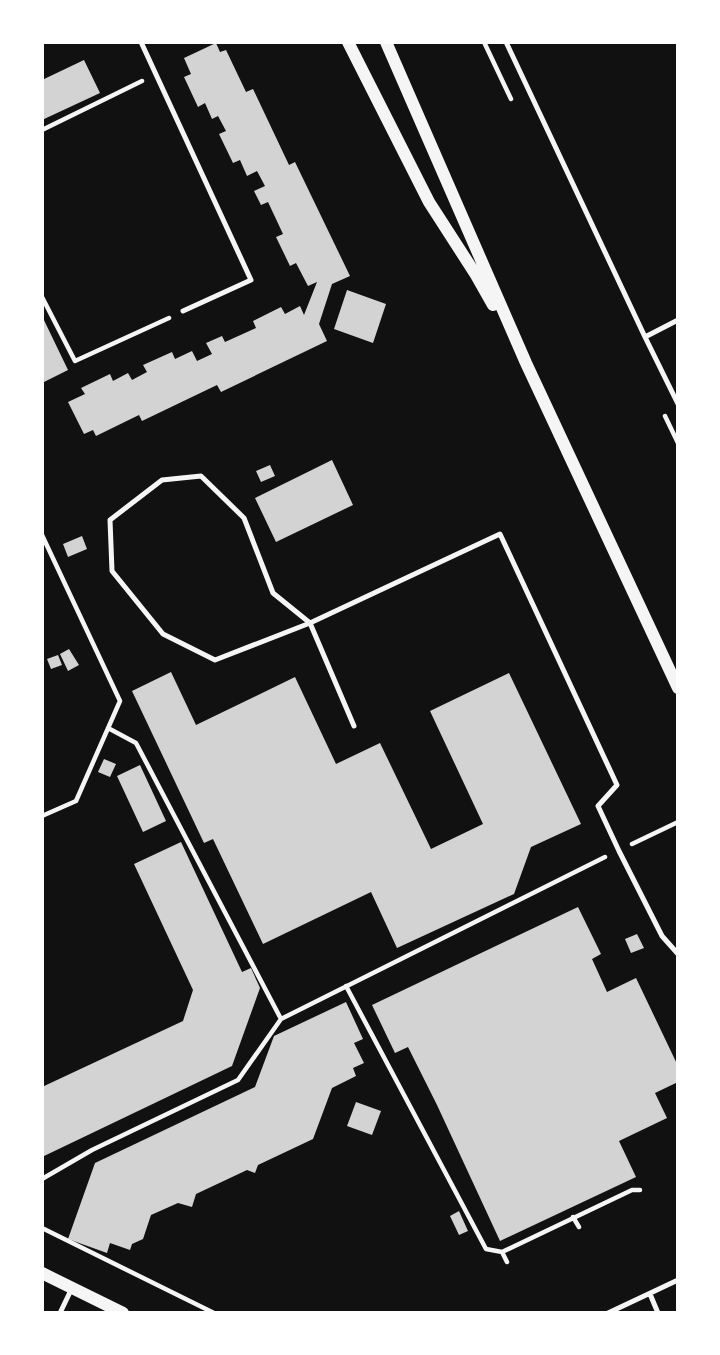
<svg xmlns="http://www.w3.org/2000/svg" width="720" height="1355" font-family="'Varela Round',sans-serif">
<rect width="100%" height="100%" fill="#111"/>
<path fill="#d3d3d3" d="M216,43l4,9 6,-2 20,42 7,-3 36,76 6,-3 55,114 -18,8 -13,40 8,17 -106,51 -4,-7 -75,36 -3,-6 -43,21 -3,-6 -9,4 -16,-32 17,-8 -4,-6 29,-14 3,7 15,-8 4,7 15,-8 -4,-7 29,-13 3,7 17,-8 5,10 15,-7 -6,-11 16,-7 3,6 31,-14 -3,-7 28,-14 4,7 15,-8 4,9 13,-33 -9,4 -12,-23 -6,3 -14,-29 7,-3 -15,-32 -7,3 -7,-14 11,-5 -8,-15 -10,5 -7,-16 -7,3 -14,-29 7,-3 -8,-15 -6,3 -7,-16 -7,4 -14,-30 7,-3 -7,-16z
M84,60l16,33 -58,27v-40z
M347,290l39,14 -13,39 -39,-14z
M42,316l26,54 -26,13z
M332,460l21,45 -77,37 -21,-44z
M270,465l5,11 -14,6 -5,-11z
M82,536l5,13 -19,8 -5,-13z
M69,649l10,16 -11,6 -8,-17z
M58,655l4,10 -11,4 -4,-10z
M171,672l25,53 99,-48 41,87 44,-21 51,106 52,-25 -53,-113 79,-38 72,151 -50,23 -17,47 -117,54 -26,-56 -108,52 -50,-105 -9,4 -72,-152z
M104,759l12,5 -6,13 -12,-5z
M140,765l26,56 -23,11 -26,-56z
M181,842l61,130 9,-4 9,20 -28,78 -190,91v-70l141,-66 10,-31 -59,-126z
M578,907l23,47 -9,5 15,33 29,-14 42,88v16l-23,11 12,25 -48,23 17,36 -136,64 -63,-136 -29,-58 -13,6 -23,-48z
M637,934l7,14 -13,5 -6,-14z
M346,1002l17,37 -9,4 10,20 -11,5 3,8 -24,12 -19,51 -55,26 -3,8 -8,-3 -51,24 -4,13 -14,-4 -27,12 -8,24 -11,5 -2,6 -20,-7 -3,10 -39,-14 27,-76 160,-76 19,-51z
M356,1102l25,9 -9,24 -25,-9z
M459,1211l9,20 -9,4 -9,-19z"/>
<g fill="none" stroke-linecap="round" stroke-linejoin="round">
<path stroke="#f5f5f5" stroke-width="4.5" d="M484,42l27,57
M42,130l100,-49
M42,297l33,64 94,-43
M665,416l13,27
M42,535l78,166 -44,100 -34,15
M108,728l28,15 145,276
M632,844l46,-22
M346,986l140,263 16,3 130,-62h8
M42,1179l50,-29 146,-70 43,-61 324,-162
M573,1217l6,10
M42,1228l172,85
M502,1252l5,10"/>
<path stroke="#f5f5f5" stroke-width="5" d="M141,42l110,238 -68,31
M506,42l139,295 33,67
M645,337l33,-17
M354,726l-44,-103 -37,-30 -29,-75 -43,-42 -39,4 -52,40 2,51 51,63 52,26 95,-37 190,-89 117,251 -19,21 21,45 43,85 16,18
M650,1294l8,19
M60,1313l12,-25
M608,1313l70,-33"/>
<path stroke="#f5f5f5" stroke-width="12" d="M348,42l81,160 47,73 17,30
M386,42l140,321 152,325
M42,1273l81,40"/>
</g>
<rect width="720" height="1355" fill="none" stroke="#ffffff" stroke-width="88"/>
</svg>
